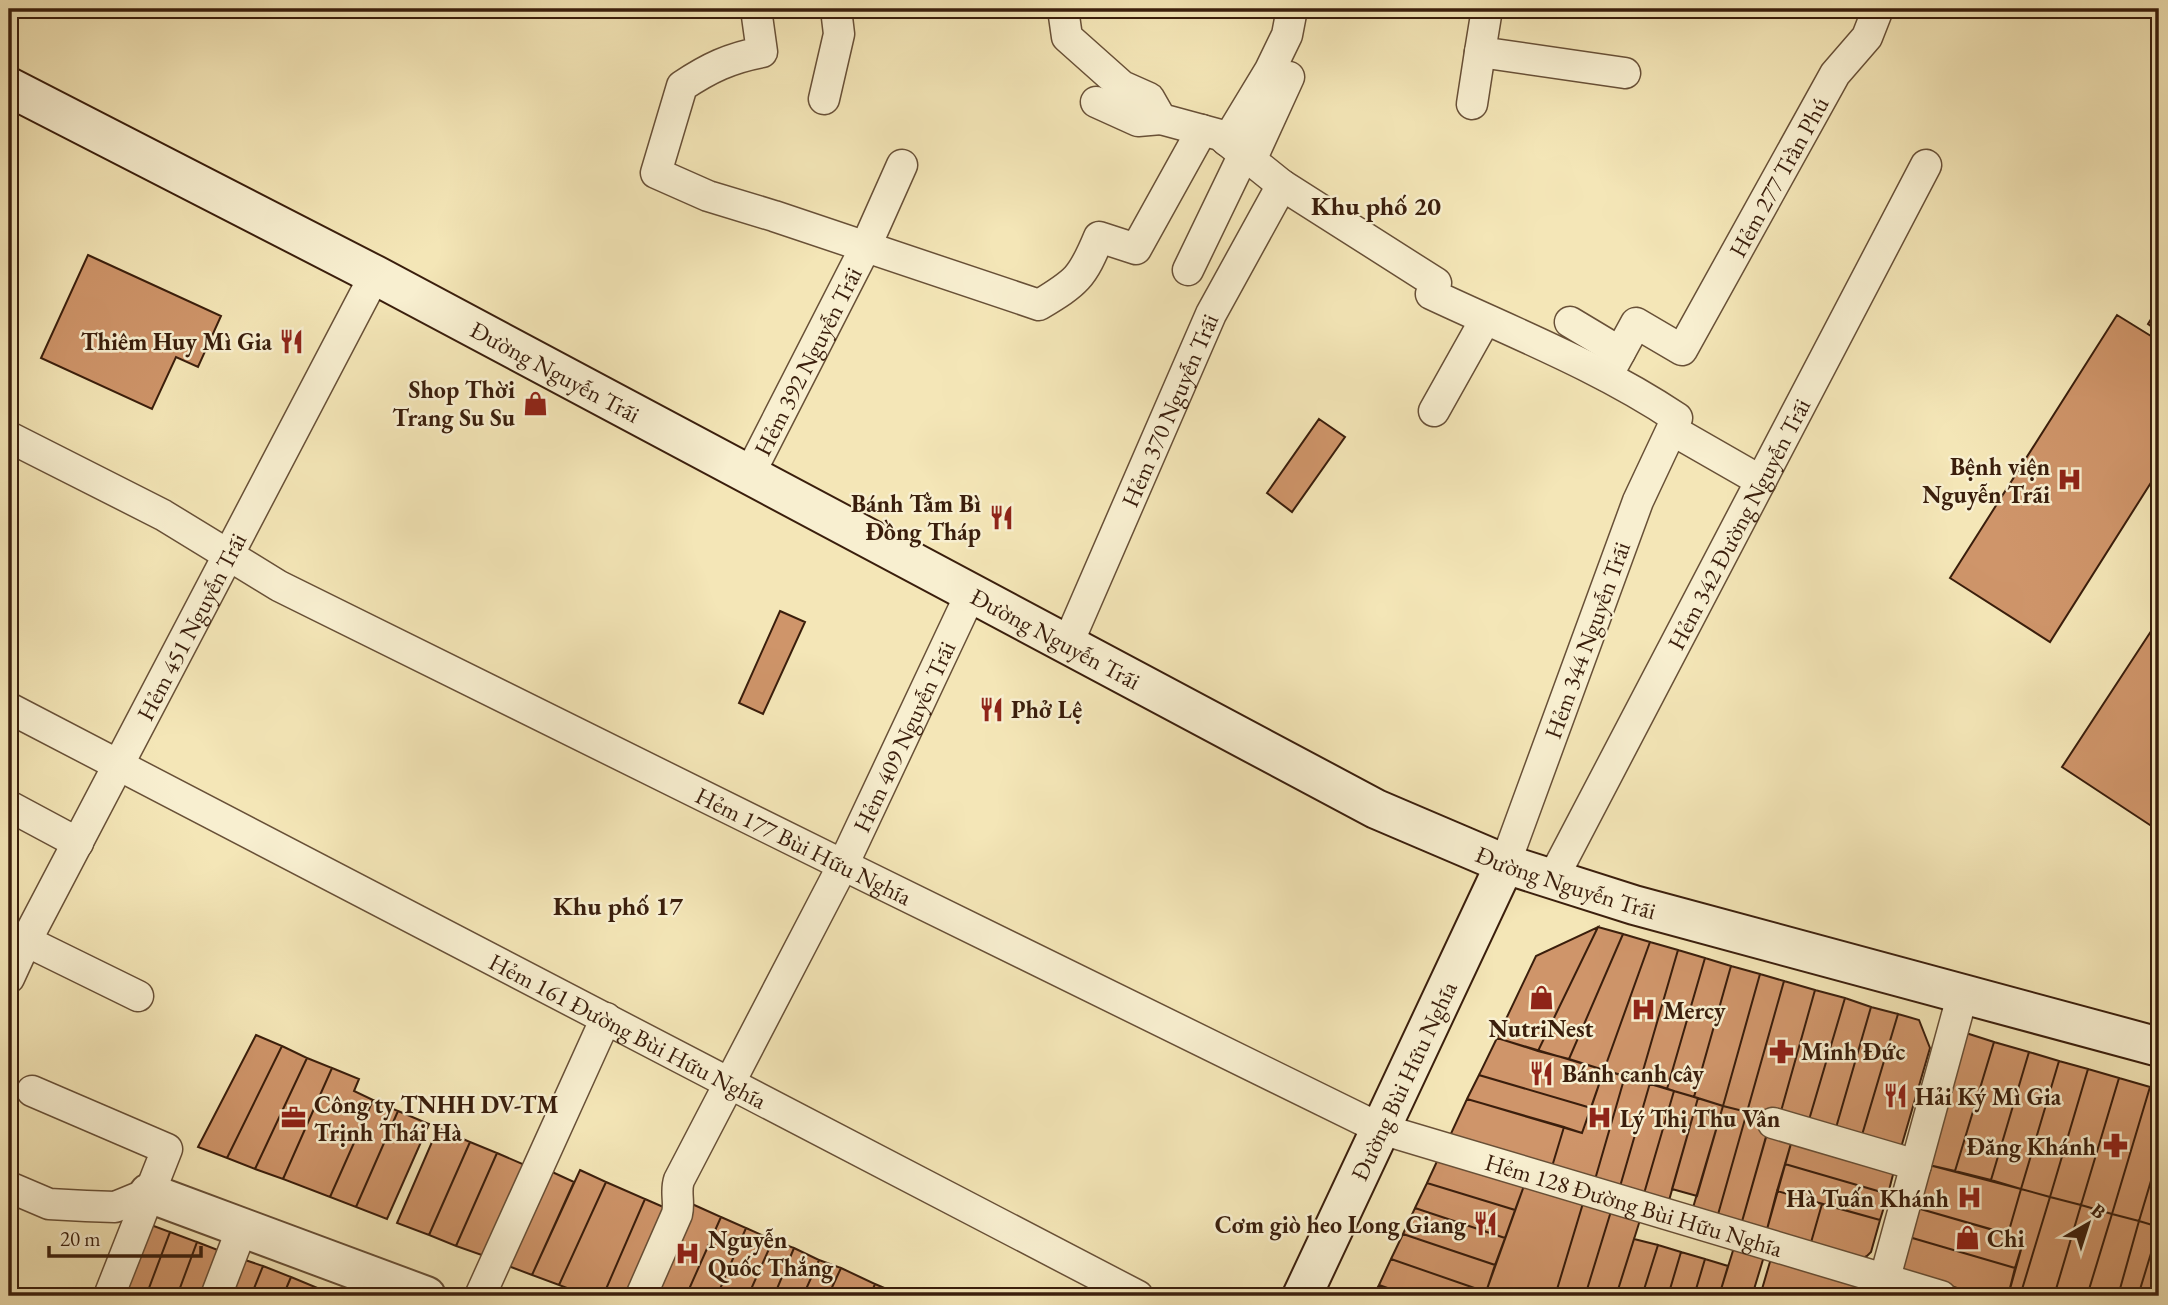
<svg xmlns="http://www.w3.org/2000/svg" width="2168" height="1305" font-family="'EB Garamond',serif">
<rect width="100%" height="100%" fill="#f4e6b7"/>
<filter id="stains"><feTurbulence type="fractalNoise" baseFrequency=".00286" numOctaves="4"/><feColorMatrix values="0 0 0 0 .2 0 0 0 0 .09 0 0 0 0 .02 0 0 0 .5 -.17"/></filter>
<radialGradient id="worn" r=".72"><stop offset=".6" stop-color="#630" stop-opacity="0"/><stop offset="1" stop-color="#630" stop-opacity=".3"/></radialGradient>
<path fill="#cf956a" stroke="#3a1e0c" stroke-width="2" d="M88,255l133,61 -23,51 -22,-10 -24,52 -111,-51z
M2159,306v26l-11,-8z
M2117,315l42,26v129l-109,172 -100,-64z
M1319,419l26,18 -53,75 -25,-19z
M780,611l25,11 -42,92 -24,-11z
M2159,619v212l-97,-64z
M1598,927l25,7 -54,125 -31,-8z
M1598,927l-60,124 -41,-13 39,-82z
M1623,934l27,8 -46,128 -35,-11z
M1650,942l28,8 -38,131 -36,-11z
M1678,950l27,8 -38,131 -27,-8z
M1705,958l26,8 -37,131 -27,-8z
M1731,966l29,8 -37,132 -29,-9z
M1760,974l24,7 -37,131 -24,-6z
M1784,981l31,9 -37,132 -31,-10z
M1815,990l30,8 -39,132 -28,-8z
M1845,998l26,9 -38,131 -27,-8z
M1871,1007l27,7 -39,131 -26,-7z
M1898,1014l21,6 11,28 -32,110 -39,-13z
M1966,1033l28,9 -39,129 -26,-6z
M256,1035l26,11 -55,112 -29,-11z
M1497,1038l107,32 -13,38 -112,-33z
M1994,1042l35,10 -38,128 -36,-9z
M282,1046l25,12 -52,111 -28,-11z
M2029,1052l30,9 -38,128 -30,-9z
M307,1058l25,10 -49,111 -28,-10z
M2059,1061l29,8 -38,128 -29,-8z
M332,1068l27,11 -5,12 19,9 -43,97 -47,-18z
M2088,1069l31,9 -38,127 -31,-8z
M1604,1070l21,6 -31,107 -43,-13 13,-43 18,6z
M1479,1075l112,33 -9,25 -115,-34z
M1625,1076l25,7 -31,107 -25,-7z
M2119,1078l31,9 -38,127 -31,-9z
M1650,1083l24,8 -31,106 -24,-7z
M2150,1087l9,3v64l-20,67 -27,-7z
M1674,1091l24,7 -30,106 -25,-7z
M1698,1098l25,8 -26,90 -25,-7z
M1467,1099l97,28 -13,43 -103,-30z
M373,1100l25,11 -42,96 -26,-10z
M1723,1106l24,6 -30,106 -25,-7z
M398,1111l31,13 -42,95 -31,-12z
M1747,1112l24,8 -30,105 -24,-7z
M1769,1126l25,7 -28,100 -25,-8z
M438,1128l32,14 -41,93 -32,-12z
M1794,1133l102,30 -8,31 -103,-30z
M470,1142l27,11 -41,93 -27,-11z
M497,1153l37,16 -41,90 -37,-13z
M2159,1154v73l-20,-6z
M1439,1157l86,26 -10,27 -88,-27z
M1785,1164l103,30 -8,26 -103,-29z
M1929,1165l92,24 -13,45 -91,-26z
M580,1170l26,12 -47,103 -27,-10z
M550,1171l24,11 -42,93 -34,-13z
M606,1182l39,17 -42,97h-15l-29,-11z
M1427,1183l88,27 -10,28 -90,-30z
M1525,1183l59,17 -29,96h-56l-13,-4z
M2021,1189l29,8 -30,99h-12l16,-57 -16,-5z
M1777,1191l45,13 -12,42 -44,-13z
M2050,1197l31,8 -27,91h-34z
M645,1199l23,10 -37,87h-28z
M1584,1200l28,8 -27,88h-30z
M692,1204l29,13 -35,79h-29l-2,-8z
M1822,1204l58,16 -9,32 -4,4 -6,3 -51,-13z
M2081,1205l31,9 -25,82h-33z
M1415,1208l90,30 -10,27 -92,-31z
M1612,1208l29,9 -25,79h-31z
M1917,1208l107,31 -9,29 -106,-31z
M2112,1214l27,7 -21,75h-31z
M721,1217l25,11 -29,68h-31z
M2139,1221l20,6 -21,69h-20z
M143,1222l27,10 -24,64h-31z
M2159,1227v69h-21z
M746,1228l27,12 -25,56h-31z
M170,1232l27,10 -20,54h-31z
M1403,1234l92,31 -9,27 -95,-33z
M1909,1237l106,31 -7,28h-24l-84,-25z
M1634,1239l24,6 -16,51h-26z
M773,1240l21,8 -20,48h-26z
M197,1242l26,10 -17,44h-29z
M1735,1244l30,9 -13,43h-33z
M1658,1245l23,7 -13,44h-26z
M794,1248l25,12 -16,36h-29z
M1681,1252l24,7 -11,37h-26z
M1772,1255l100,29 -3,12h-109z
M239,1258l24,8 -12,30h-26z
M1391,1259l95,33 -2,4h-74l-31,-11z
M1705,1259l23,7 -9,30h-25z
M819,1260l22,8 -13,28h-25z
M263,1266l28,11 -8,19h-32z
M841,1268l34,16 -5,12h-42z
M291,1277l29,12 -3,7h-34z
M875,1284l28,12h-33z
M1379,1285l31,11h-37z"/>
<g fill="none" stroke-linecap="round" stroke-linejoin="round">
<defs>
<g id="lane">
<path d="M756,9l6,43c-32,6 -53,16 -80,34l-26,87 52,23 66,20 265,89c38,-23 43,-27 60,-68l37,12 66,-119"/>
<path d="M1063,9l4,28 55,49 27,12 12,21 59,16 62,50 154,98 -5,11c83,39 170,73 246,124l-39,83 -133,363"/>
<path d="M1487,9l-7,43 145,21"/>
<path d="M824,99l15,-65 -3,-25"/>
<path d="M1096,102l42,19 23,-2"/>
<path d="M1472,104l8,-52"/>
<path d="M1227,141l43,-71 17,-35 5,-26"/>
<path d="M1251,160l38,-83"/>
<path d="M1188,270l56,-116"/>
<path d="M1570,322l50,30"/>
<path id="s1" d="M1607,376l29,-53 46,27 153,-276 32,-37 11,-28"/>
<path d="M1434,411l51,-91"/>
<path d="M1672,430l89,51"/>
<path id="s2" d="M9,437l154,78 116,71 564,279 538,264 560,167"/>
<path id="s3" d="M749,475l116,-227 37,-83"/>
<path id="s4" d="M1068,643l143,-329 71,-129"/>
<path id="s5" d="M9,708l1129,588"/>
<path d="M9,806l69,37"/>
<path id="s6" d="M1552,880l374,-715"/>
<path d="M26,941l112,55"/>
<path id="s7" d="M9,978l17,-37 349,-666"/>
<path d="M32,1091l135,58 -58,147"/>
<path d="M1773,1123l143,42"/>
<path d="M9,1187l40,17 37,2 29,1 34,-14"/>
<path d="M216,1296l26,-68"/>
<path d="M480,1296l126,-278"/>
<path id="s8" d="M641,1296l36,-82c3,-12 -2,-22 2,-34l164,-315 128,-272"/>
<path d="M1880,1296l83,-303"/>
</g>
<path id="street" d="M149,1193l277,103"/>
<g id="secondary">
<path id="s9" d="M9,87l366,188 1001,534 129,55 129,41 525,142"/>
<path id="s10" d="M1302,1296l203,-432"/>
</g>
</defs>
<use href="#lane" stroke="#685037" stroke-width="33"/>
<use href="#street" stroke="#685037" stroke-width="42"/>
<use href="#secondary" stroke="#3a1e0c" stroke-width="42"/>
<use href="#lane" stroke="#f8efd0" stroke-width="30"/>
<use href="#street" stroke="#f8efd0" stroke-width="38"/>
<use href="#secondary" stroke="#f8efd0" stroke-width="38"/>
</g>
<defs>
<symbol id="restaurant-bare" viewBox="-9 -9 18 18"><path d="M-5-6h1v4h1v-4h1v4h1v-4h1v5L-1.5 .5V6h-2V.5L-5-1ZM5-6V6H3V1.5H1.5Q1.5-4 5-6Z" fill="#8f2418" stroke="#f8efd0" stroke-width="2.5" paint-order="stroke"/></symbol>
<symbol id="shop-bare" viewBox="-9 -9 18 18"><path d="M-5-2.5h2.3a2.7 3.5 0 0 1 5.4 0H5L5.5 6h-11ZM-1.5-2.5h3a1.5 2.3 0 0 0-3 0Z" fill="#8f2418" stroke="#f8efd0" stroke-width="2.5" paint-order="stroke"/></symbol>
<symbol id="hospital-bare" viewBox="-9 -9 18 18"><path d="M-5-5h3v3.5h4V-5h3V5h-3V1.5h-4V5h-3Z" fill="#8f2418" stroke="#f8efd0" stroke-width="2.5" paint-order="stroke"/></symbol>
<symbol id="pharmacy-bare" viewBox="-9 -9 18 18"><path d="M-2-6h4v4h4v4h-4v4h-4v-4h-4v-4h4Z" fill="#8f2418" stroke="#f8efd0" stroke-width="2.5" paint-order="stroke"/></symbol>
<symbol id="office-bare" viewBox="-9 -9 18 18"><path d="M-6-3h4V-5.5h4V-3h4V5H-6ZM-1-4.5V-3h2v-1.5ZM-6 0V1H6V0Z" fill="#8f2418" stroke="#f8efd0" stroke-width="2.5" paint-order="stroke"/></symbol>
</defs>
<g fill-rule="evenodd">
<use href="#restaurant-bare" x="274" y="324" width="35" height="35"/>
<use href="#shop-bare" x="518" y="386" width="35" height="35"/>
<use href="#hospital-bare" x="2052" y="462" width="35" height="35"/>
<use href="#restaurant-bare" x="984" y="500" width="35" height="35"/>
<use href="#restaurant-bare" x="974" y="692" width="35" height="35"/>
<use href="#shop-bare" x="1524" y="980" width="35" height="35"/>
<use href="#hospital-bare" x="1626" y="992" width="35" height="35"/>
<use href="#pharmacy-bare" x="1764" y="1034" width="35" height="35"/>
<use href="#restaurant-bare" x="1524" y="1056" width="35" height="35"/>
<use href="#restaurant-bare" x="1878" y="1078" width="35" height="35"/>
<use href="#office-bare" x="276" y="1100" width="35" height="35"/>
<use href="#hospital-bare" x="1582" y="1100" width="35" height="35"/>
<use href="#pharmacy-bare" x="2098" y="1128" width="35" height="35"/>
<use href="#hospital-bare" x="1952" y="1180" width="35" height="35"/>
<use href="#restaurant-bare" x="1468" y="1206" width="35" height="35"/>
<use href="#shop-bare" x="1950" y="1220" width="35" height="35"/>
<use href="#hospital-bare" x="670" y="1236" width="35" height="35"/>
</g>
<g text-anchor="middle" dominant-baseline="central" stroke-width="5" stroke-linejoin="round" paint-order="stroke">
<g font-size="24" fill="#3a1e0c" stroke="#f8efd0">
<text stroke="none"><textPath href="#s1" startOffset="312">Hẻm 277 Trần Phú</textPath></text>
<text stroke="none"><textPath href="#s3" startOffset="128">Hẻm 392 Nguyễn Trãi</textPath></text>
<text stroke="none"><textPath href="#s9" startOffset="616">Đường Nguyễn Trãi</textPath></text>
<text stroke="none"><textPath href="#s4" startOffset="254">Hẻm 370 Nguyễn Trãi</textPath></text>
<text stroke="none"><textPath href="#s6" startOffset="402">Hẻm 342 Đường Nguyễn Trãi</textPath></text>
<text stroke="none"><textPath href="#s7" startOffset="396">Hẻm 451 Nguyễn Trãi</textPath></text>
<text stroke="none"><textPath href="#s9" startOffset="1183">Đường Nguyễn Trãi</textPath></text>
<text transform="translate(1587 640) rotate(-70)">Hẻm 344 Nguyễn Trãi</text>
<text stroke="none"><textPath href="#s8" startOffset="621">Hẻm 409 Nguyễn Trãi</textPath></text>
<text stroke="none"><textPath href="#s2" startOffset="894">Hẻm 177 Bùi Hữu Nghĩa</textPath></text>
<text stroke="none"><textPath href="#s9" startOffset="1750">Đường Nguyễn Trãi</textPath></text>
<text stroke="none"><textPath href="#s5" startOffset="698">Hẻm 161 Đường Bùi Hữu Nghĩa</textPath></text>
<text stroke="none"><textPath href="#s10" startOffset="238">Đường Bùi Hữu Nghĩa</textPath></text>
<text stroke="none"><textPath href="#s2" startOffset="1801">Hẻm 128 Đường Bùi Hữu Nghĩa</textPath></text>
</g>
<g font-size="24" font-weight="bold" fill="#3a1e0c" stroke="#f8efd0" text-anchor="start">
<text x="272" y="341" text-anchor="end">Thiêm Huy Mì Gia</text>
<text x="515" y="389" text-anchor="end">Shop Thời<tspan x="515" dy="28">Trang Su Su</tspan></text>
<text x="2050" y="466" text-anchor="end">Bệnh viện<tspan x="2050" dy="28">Nguyễn Trãi</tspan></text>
<text x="981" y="503" text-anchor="end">Bánh Tằm Bì<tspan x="981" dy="28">Đồng Tháp</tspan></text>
<text x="1011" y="709">Phở Lệ</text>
<text x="1663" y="1010">Mercy</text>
<text x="1541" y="1028" text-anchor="middle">NutriNest</text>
<text x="1801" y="1051">Minh Đức</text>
<text x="1562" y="1073">Bánh canh cây</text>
<text x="1915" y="1096">Hải Ký Mì Gia</text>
<text x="314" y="1104">Công ty TNHH DV-TM<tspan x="314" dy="28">Trịnh Thái Hà</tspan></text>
<text x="1620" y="1118">Lý Thị Thu Vân</text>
<text x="2096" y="1146" text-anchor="end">Đăng Khánh</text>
<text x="1949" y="1198" text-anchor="end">Hà Tuấn Khánh</text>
<text x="1466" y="1224" text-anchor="end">Cơm giò heo Long Giang</text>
<text x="1987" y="1238">Chi</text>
<text x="708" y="1239">Nguyễn<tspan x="708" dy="28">Quốc Thắng</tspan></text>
</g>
<g font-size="26" font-weight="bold" fill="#3a1e0c" stroke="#f8efd0">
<text x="1376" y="206">Khu phố 20</text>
<text x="618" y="906">Khu phố 17</text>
</g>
</g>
<rect width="2168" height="1305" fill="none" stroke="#f4e6b7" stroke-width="35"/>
<rect x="10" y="10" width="2147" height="1284" fill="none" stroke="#3a1e0c" stroke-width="3.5"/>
<rect x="18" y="18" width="2133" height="1270" fill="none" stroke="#3a1e0c" stroke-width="2"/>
<g transform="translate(2088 1224) rotate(39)" stroke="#f8efd0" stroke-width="5" paint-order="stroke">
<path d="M0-5L12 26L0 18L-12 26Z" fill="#3a1e0c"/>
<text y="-10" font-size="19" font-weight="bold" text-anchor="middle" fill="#3a1e0c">B</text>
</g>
<path d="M49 1246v10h152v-10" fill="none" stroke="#3a1e0c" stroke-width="3.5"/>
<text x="60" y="1246" font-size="21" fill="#3a1e0c" stroke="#f8efd0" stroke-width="5" paint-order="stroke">20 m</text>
<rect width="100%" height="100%" filter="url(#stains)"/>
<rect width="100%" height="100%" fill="url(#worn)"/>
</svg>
